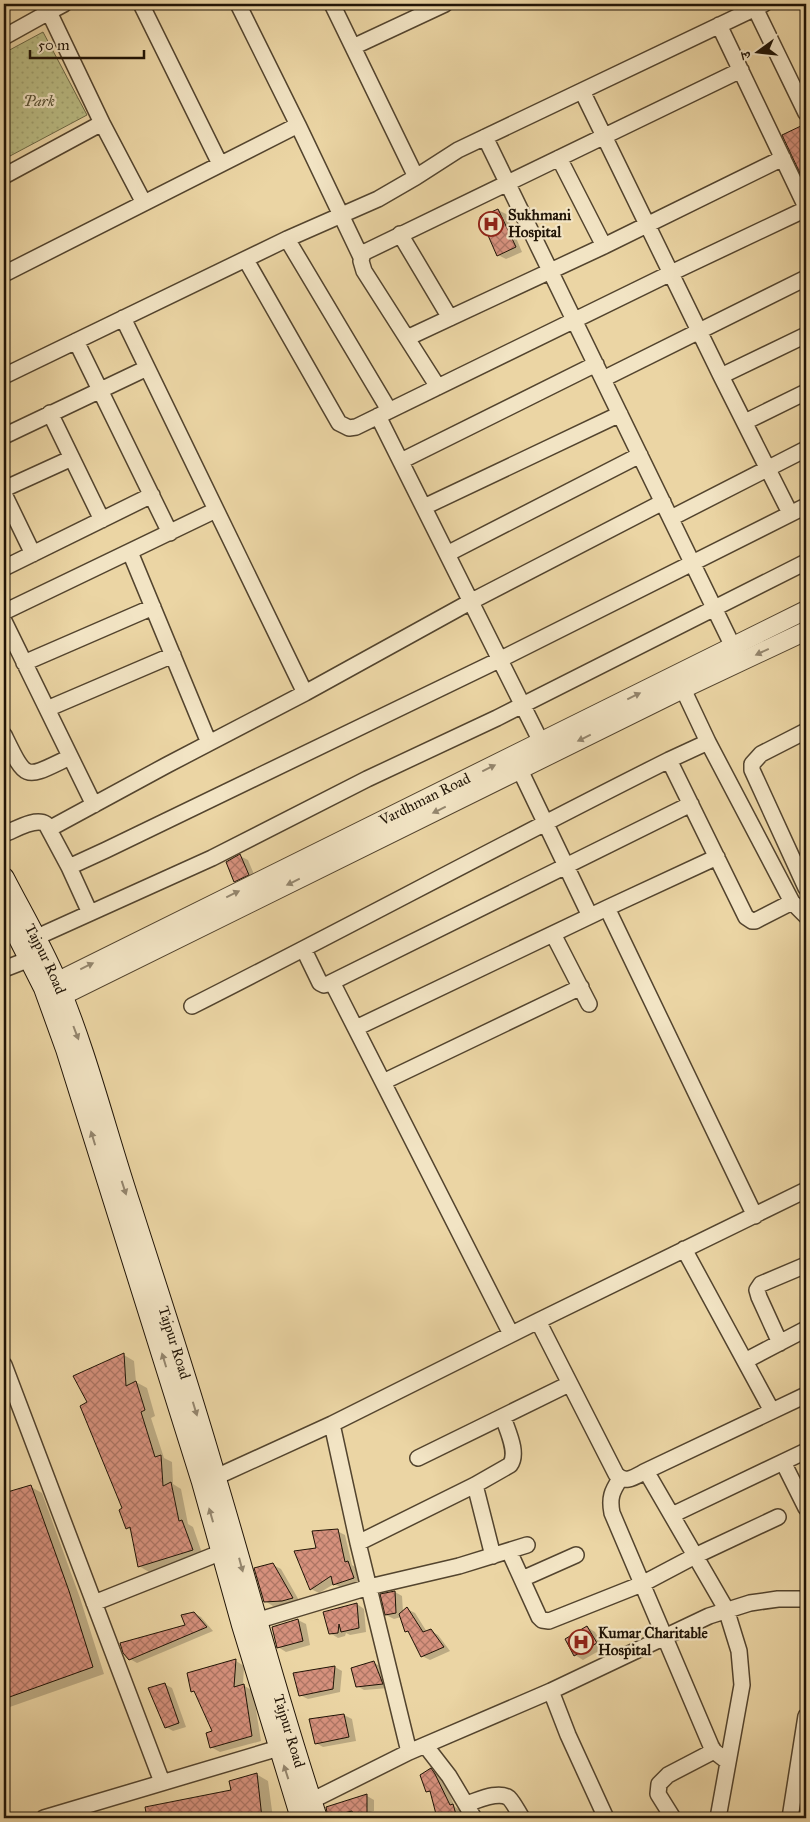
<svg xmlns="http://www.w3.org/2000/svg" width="810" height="1822" font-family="'IM FELL Great Primer','Noto Serif Devanagari',serif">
<defs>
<pattern id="park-dots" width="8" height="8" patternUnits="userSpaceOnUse" patternTransform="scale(1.25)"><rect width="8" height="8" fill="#babc84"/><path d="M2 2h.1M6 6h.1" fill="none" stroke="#a0a170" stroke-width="1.8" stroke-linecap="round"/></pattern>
<pattern id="building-cross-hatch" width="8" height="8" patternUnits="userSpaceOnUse" patternTransform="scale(1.25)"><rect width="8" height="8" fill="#d6917d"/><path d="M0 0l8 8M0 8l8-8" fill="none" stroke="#ad7564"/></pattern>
</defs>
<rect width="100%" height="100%" fill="#ebd5a4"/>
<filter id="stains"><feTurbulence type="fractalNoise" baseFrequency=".004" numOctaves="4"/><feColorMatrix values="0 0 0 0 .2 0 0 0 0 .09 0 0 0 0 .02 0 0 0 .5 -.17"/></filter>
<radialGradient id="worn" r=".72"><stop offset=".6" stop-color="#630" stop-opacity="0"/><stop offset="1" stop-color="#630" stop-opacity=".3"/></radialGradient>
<path fill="url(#park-dots)" stroke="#6d6845" d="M43,32l44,83 -77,41 -6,-12v-91z"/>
<path fill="#0003" d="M803,127l3,2v54l-22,-48z
M498,210l8,4 16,38 -16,7 -8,-4z
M240,856l8,4 8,19 -13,6 -8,-4z
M124,1355l10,6 2,21 11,6 8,28 -4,2 13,40 8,4 1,22 8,5 7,35 5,3 10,29 -54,16 -10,-6 -7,-35 -5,-3 -3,-19 -35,-106z
M31,1487l11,6 38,105 24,76 -100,35v-215z
M337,1531l8,4 7,30 3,2 6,15 -19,6 -8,-4 -15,9 -8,-4 6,-40z
M273,1565l8,4 19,33 -10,3 -17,1 -8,-5z
M395,1592l7,4 1,16 4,-3 8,4 12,19 4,-1 7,4 12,16 -20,9 -8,-4 -11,-22 -5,-3 -5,-14 -7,2 -8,-4z
M357,1604l7,5 2,23 -16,3 -4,-2 -1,3 -7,2 -8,-5z
M193,1613l8,4 12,14 -76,32 -7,-4 57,-33z
M298,1620l8,4 4,21 -24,7 -8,-5z
M587,1627l8,5 9,16 -21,12 -8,-5 -9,-16z
M236,1661l8,5 -1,19 10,6 8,50 -41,11 -9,-5 2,-16 -16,-37 -5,-3z
M374,1663l8,4 7,21 -25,2 -7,-4z
M335,1667l7,4 -2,21 -32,7 -8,-4z
M164,1684l8,4 14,39 -13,4 -7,-4z
M344,1715l8,4 4,22 -33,6 -7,-4z
M431,1770l8,4 4,5 12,28 5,3 3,8h-25l-6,-25 -5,-2z
M256,1774l12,7 5,37h-44l-5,-3v3h-94l103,-27z
M367,1796l7,4v11l-20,5 -8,-4z"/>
<path fill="url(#building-cross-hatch)" stroke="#201406" d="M803,125l3,8v53l-24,-51z
M498,209l18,38 -19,9 -17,-39z
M240,854l9,21 -15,7 -8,-20z
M124,1353l2,33 10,-5 9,29 -4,2 14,45 6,-2 2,31 8,-4 8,39 3,-1 11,30 -55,17 -8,-40 -4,2 -7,-19 3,-2 -42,-102 7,-4 -14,-26z
M31,1485l38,106 24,76 -89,32v-206z
M338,1529l7,33 3,-1 6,17 -21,7 -2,-9 -21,14 -16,-39 22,-3 -4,-17z
M273,1563l20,35 -11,3 -18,1 -10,-34z
M395,1591l1,22 -11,2 -5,-21z
M357,1603l2,25 -18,4 -2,-8 -1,9 -9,1 -6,-22z
M407,1607l16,25 8,-3 13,18 -23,10 -13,-26 -3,1 -6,-18z
M194,1612l13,15 -78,33 -6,-7 -3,-10 65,-18 -4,-10z
M298,1619l5,22 -26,7 -5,-21z
M587,1626l10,17 -23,13 -9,-17z
M236,1659l-2,28 10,-3 8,52 -42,12 -4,-15 6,-2 -18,-40 -3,1 -4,-19z
M374,1661l9,23 -27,3 -5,-19z
M335,1666l-2,23 -34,7 -6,-23z
M165,1683l14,40 -14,5 -17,-40z
M344,1714l5,23 -34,7 -6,-25z
M431,1768l4,6 15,31 3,-1 4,14h-20l-7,-27 -4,1 -6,-17z
M257,1773l5,45h-115l-2,-11 86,-17 -2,-9z
M367,1794v24h-13l-2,-7 -24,6 -2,-10z"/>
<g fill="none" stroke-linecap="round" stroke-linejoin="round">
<defs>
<path id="minor" d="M141,4l79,160
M332,4l84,173
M755,8l51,105
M49,12l15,-8
M719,25l87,182
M4,37l45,-25 53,111 42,80
M353,47l92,-43
M582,91l139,285 69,137
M298,125l63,132
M485,137l253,520
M559,158l45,88
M4,176l98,-53
M400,234l50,84
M287,239l102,171
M246,260l93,163 10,5 7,-1 315,-154 135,-64
M4,274l294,-149 -60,-121
M123,318l182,375
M407,338l197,-92 179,-88
M76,341l94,192
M4,376l283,-137 91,-40 38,-22 42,-27 306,-146
M721,376l85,-41
M603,379l203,-101
M438,387l-74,-116 -3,-10 2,-8 378,-183
M50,413l52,107
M378,416l163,326
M745,422l61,-30
M4,436l143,-68
M401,461l195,-97
M4,489l68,-31
M4,494l29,60
M424,507l196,-93
M671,518l135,-69
M130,552l79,191
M447,554l193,-99
M4,568l148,-73
M4,612l212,-102
M4,621l90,184
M24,663l129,-56
M683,689l25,53 84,160 14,14
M47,709l126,-54
M806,731l-45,23 -9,10v6l54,118
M4,735c23,47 20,44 66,22
M669,760l39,-18
M520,770l70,146
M49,829l118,-64 138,-72 165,-91 193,-100
M4,834c11,-4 31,-17 42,-10l23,43 21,46
M69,867l37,-17 393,-190 307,-154
M607,908l148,308
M553,934l36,70
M26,942l186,-84 155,-79 130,-61 309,-156
M304,950l16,33 4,2 6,-2 361,-179
M4,969l36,-14
M332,982l179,352
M192,1006c160,-81 317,-166 477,-246l77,157 6,4h3l37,-19
M356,1028l251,-120 110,-51
M383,1082l198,-95
M684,1249l88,162
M538,1321l78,153c9,11 20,2 30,-3l160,-76
M780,1343l-21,-46 -2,-7 4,-6 45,-19
M745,1361l61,-32
M4,1365l158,417
M332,1424l26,119 51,209
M418,1458l151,-74
M783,1462l23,46
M646,1471l80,138 13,42 3,34 -24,133
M216,1477l116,-53 206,-103 268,-131
M620,1479c-8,12 -11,19 -8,34l99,233 3,5 14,11
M475,1485l18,71
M672,1515l134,-64
M358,1543l117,-58 35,-20c9,-12 -3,-35 -7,-48
M509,1551l30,66 3,3 7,1 93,-37 53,-28 83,-39
M522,1579l54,-24
M94,1603l128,-51
M256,1621l113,-34 90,-21 68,-21
M551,1691l17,44 38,83
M425,1745l24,31 25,42
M311,1801l98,-49 142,-61 158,-75 41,-13 28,-4h28
M466,1804c11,-3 32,-14 43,-6 5,5 9,14 13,20
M44,1818l245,-73
M673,1818l-15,-24 1,-10 9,-9 46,-24
M790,1818l16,-102"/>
<g id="tertiary">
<path id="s1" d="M44,988l762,-378"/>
<path d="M50,1002l633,-313 123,-58"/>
</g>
<g id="secondary">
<path id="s2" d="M4,878c17,33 37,67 52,102 31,73 50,152 75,227 29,91 59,181 85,272 34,113 63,227 101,339"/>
<path d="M4,909l40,79 22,61 136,433 40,143 59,193"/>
</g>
</defs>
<use href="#minor" stroke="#53442e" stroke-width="18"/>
<use href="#tertiary" stroke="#53442e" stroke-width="20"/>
<use href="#secondary" stroke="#201406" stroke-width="22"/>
<use href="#minor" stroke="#f2e4c4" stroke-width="15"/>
<use href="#tertiary" stroke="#f2e4c4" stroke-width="18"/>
<use href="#secondary" stroke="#f2e4c4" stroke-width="20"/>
</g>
<defs><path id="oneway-solid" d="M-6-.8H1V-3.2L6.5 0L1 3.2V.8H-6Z" transform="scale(1.25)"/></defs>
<g fill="#94866e">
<use href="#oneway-solid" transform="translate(762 652) rotate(155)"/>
<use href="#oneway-solid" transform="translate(634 696) rotate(-26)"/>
<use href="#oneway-solid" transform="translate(584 738) rotate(154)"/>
<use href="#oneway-solid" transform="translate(489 768) rotate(-26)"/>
<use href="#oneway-solid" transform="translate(439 810) rotate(154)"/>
<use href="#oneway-solid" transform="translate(293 882) rotate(154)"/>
<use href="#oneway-solid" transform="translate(233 894) rotate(-26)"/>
<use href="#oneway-solid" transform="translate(87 966) rotate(-26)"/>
<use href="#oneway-solid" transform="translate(76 1033) rotate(69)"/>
<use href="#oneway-solid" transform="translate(93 1138) rotate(-107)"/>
<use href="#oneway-solid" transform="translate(124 1188) rotate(72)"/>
<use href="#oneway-solid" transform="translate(164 1360) rotate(-107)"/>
<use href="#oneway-solid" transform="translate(195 1409) rotate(73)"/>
<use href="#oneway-solid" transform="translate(211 1515) rotate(-106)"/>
<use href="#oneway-solid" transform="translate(241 1565) rotate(75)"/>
<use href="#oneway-solid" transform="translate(286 1772) rotate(-108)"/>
</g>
<defs>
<symbol id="hospital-ring" viewBox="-11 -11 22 22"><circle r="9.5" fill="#f2e4c4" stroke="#8f2418" stroke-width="1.5"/><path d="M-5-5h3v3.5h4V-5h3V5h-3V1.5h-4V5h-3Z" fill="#8f2418"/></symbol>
</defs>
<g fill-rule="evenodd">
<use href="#hospital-ring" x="477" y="210" width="28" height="28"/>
<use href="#hospital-ring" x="567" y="1628" width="28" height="28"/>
</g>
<g text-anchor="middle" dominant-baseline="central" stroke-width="4.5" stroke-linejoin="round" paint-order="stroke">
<g font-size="15" font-style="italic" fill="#564f32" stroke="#f2e4c4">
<text x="39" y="101">Park</text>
</g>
<g font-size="15" font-weight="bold" fill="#201406" stroke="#f2e4c4" text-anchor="start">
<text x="508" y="215">Sukhmani<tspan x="508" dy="17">Hospital</tspan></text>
<text x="598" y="1633">Kumar Charitable<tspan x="598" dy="17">Hospital</tspan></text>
</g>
<g font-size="15" fill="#201406" stroke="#f2e4c4">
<text stroke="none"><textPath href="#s1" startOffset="425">Vardhman Road</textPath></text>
<text stroke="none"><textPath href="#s2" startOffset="91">Tajpur Road</textPath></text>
<text stroke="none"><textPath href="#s2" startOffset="496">Tajpur Road</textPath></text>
<text stroke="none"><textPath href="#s2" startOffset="901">Tajpur Road</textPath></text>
</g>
</g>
<rect width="810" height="1822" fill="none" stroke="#ebd5a4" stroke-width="20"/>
<rect x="5" y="5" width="800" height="1812" fill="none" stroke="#201406" stroke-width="2.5"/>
<rect x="10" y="10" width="790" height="1802" fill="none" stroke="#201406"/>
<g transform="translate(758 52) rotate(255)" stroke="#f2e4c4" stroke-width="4" paint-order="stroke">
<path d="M0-4L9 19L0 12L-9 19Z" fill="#201406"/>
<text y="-8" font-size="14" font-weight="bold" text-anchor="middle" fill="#201406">उ</text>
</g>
<path d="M30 50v8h114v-8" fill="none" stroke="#201406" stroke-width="2.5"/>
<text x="38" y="50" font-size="15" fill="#201406" stroke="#f2e4c4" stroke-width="4" paint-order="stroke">50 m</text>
<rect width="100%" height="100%" filter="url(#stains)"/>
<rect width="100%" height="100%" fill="url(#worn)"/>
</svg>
